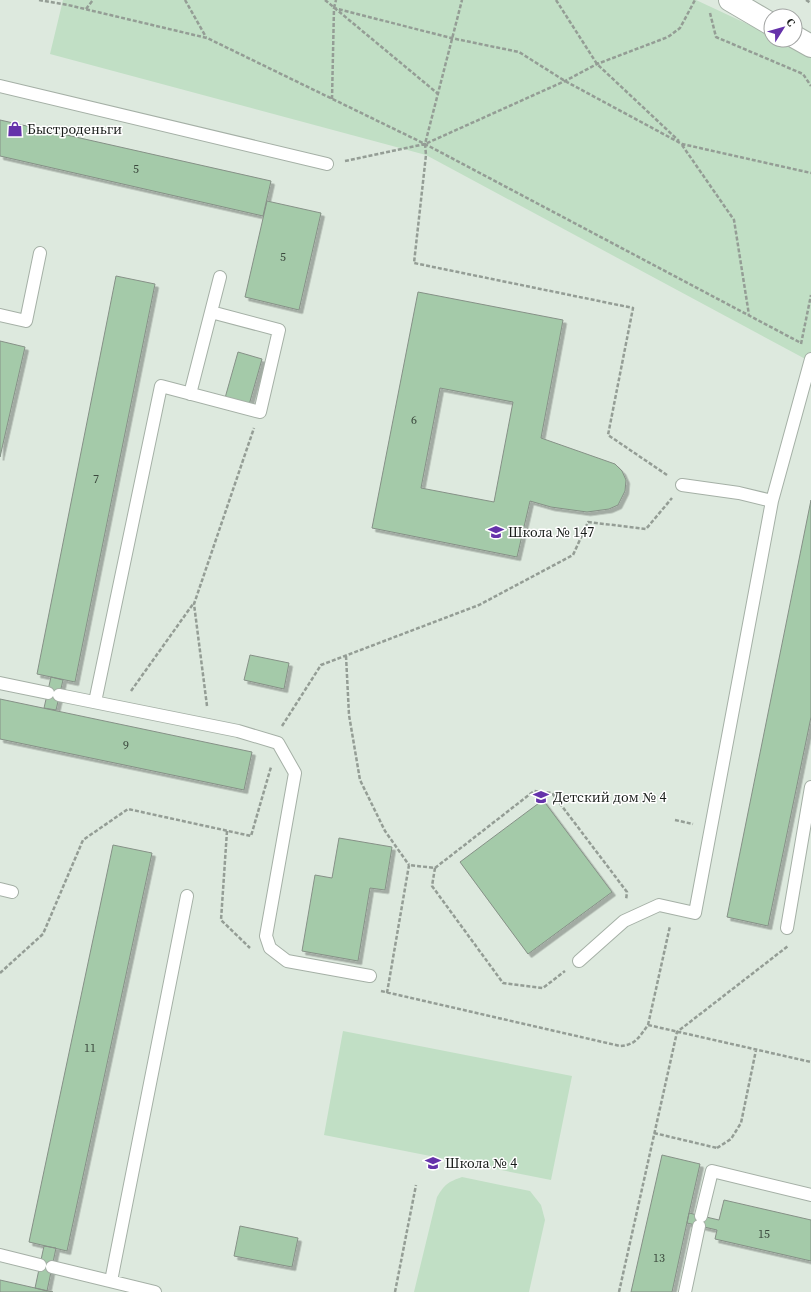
<svg xmlns="http://www.w3.org/2000/svg" width="811" height="1292" font-family="'Source Serif 4',serif">
<defs>
<filter id="shadow"><feDropShadow dx="3.5" dy="3.5" stdDeviation="0" flood-color="#0004"/></filter>
</defs>
<rect width="100%" height="100%" fill="#dde9de"/>
<path fill="#c1dfc5" d="M63,0h633l75,35v5h10l30,18v304l-385,-207 -376,-101z
M343,1031l229,45 -21,104 -227,-45z
M462,1177l68,14 11,14 4,15 -16,72h-115l23,-95c8,-13 11,-15 25,-20z"/>
<path fill="#a4caa9" stroke="#869187" fill-rule="evenodd" filter="url(#shadow)" d="M0,120l271,61 -8,35 -263,-60z
M267,201l54,12 -22,97 -54,-13z
M116,276l39,8 -80,398 -38,-8z
M418,292l145,28 -22,118 74,26 7,7 4,9 -1,11 -7,14 -9,4 -22,3 -36,-5 -21,-6 -13,56 -145,-29zM440,388l73,14 -19,100 -73,-14z
M0,341l25,6 -25,110z
M238,352l24,7 -13,46 -24,-7z
M811,500v217l-43,209 -41,-9z
M250,655l39,8 -5,26 -40,-9z
M51,677l12,3 -7,30 -12,-2z
M0,699l252,53 -8,38 -244,-51z
M543,800l69,92 -84,62 -68,-92z
M339,838l53,9 -7,43 -15,-2 -12,73 -56,-10 13,-76 17,3z
M113,845l39,8 -85,398 -38,-9z
M662,1155l38,9 -11,49 -17,79h-41z
M724,1200l87,20v41l-96,-22 2,-9 -30,-7 2,-10 30,7z
M240,1226l58,12 -6,29 -58,-11z
M44,1246l12,2 -9,43 -12,-3z
M0,1280l35,8 18,4h-53z"/>
<g fill="none" stroke-linecap="round" stroke-linejoin="round">
<defs>
<path id="service" d="M0,86l327,78
M0,315l26,6 14,-68
M190,394l21,-82
M682,485l57,8 33,8
M0,683l48,10
M59,695l179,36 40,12 17,30 -29,163 4,12 17,13 83,15
M95,702l66,-316 99,26 19,-82 -68,-18 9,-35
M0,889l12,3
M787,928l24,-141
M579,961l45,-40 35,-16 36,8 77,-412 39,-142
M701,1216l11,-45 99,24
M0,1255l40,10
M52,1267l103,25
M111,1281l76,-385
M685,1292l14,-66"/>
<path id="minor" d="M730,0l41,24
M795,37l16,9"/>
</defs>
<use href="#service" stroke="#a5b0a6" stroke-width="14"/>
<use href="#minor" stroke="#a5b0a6" stroke-width="24"/>
<path stroke="#949d95" stroke-width="2.5" stroke-dasharray="4 2" stroke-linecap="butt" d="M39,0l29,5 139,33 218,106 376,199
M185,0l21,37
M325,0l112,93
M556,0l41,64 82,77
M806,0l5,3
M334,8l2,-8
M86,9l7,-9
M710,13l6,24 87,37 8,12
M332,99l2,-91 117,30 68,14 46,29 117,63 129,29
M682,145l52,75 15,95
M345,161l80,-17 37,-144
M801,344l10,-49
M667,475l-59,-40 25,-127 -219,-45 12,-108 -1,-11 140,-63 32,-17 71,-27 12,-9 15,-28
M346,656l3,59 11,65 25,51 24,34
M131,691l62,-87
M207,706l-13,-102 60,-176
M282,726l39,-61 158,-60 94,-50 15,-33 58,7 26,-31
M675,820l18,4
M227,831l-6,89 29,28
M435,868l99,-77 18,2 75,99 -1,8
M0,973l43,-39 40,-94 45,-31 123,27 20,-69
M381,991l239,55c16,-1 19,-9 28,-21l163,37
M387,993l22,-128 26,3 -3,18 71,97 40,5 22,-17
M648,1025l22,-99
M654,1133l63,15v1
M717,1148l14,-9 10,-16 15,-73
M395,1292l21,-107
M619,1292l58,-260 111,-86"/>
<use href="#service" stroke="#fff" stroke-width="12"/>
<use href="#minor" stroke="#fff" stroke-width="22"/>
</g>
<defs>
<symbol id="shop-bare" viewBox="-9 -9 18 18"><path d="M-5-2.5h2.3a2.7 3.5 0 0 1 5.4 0H5L5.5 6h-11ZM-1.5-2.5h3a1.5 2.3 0 0 0-3 0Z" fill="#6532aa" stroke="#fff" stroke-width="2.5" paint-order="stroke"/></symbol>
<symbol id="school-bare" viewBox="-9 -9 18 18"><path d="M0-5L7-2L0 1L-7-2ZM-4 1L0 2.5L4 1V4Q0 6-4 4Z" fill="#6532aa" stroke="#fff" stroke-width="2.5" paint-order="stroke"/></symbol>
</defs>
<g fill-rule="evenodd">
<use href="#shop-bare" x="4" y="118" width="22" height="22"/>
<use href="#school-bare" x="485" y="521" width="22" height="22"/>
<use href="#school-bare" x="530" y="786" width="22" height="22"/>
<use href="#school-bare" x="422" y="1152" width="22" height="22"/>
</g>
<g text-anchor="middle" dominant-baseline="central" stroke-width="3" stroke-linejoin="round" paint-order="stroke">
<g font-size="12" fill="#3a473c">
<text x="136" y="169">5</text>
<text x="283" y="257">5</text>
<text x="414" y="420">6</text>
<text x="96" y="479">7</text>
<text x="126" y="745">9</text>
<text x="90" y="1048">11</text>
<text x="764" y="1234">15</text>
<text x="659" y="1258">13</text>
</g>
<g font-size="14" fill="#171b18" stroke="#fff" text-anchor="start">
<text x="27" y="129">Быстроденьги</text>
<text x="508" y="532">Школа № 147</text>
<text x="553" y="797">Детский дом № 4</text>
<text x="445" y="1163">Школа № 4</text>
</g>
</g>
<g transform="translate(783 28) rotate(53)"><circle r="19" fill="#ffffff" stroke="#a2a4a3"/>
<path d="M0-3L7 15L0 10L-7 15Z" fill="#6532aa"/>
<text y="-6" font-size="11" font-weight="bold" text-anchor="middle" fill="#171b18">С</text>
</g>
</svg>
